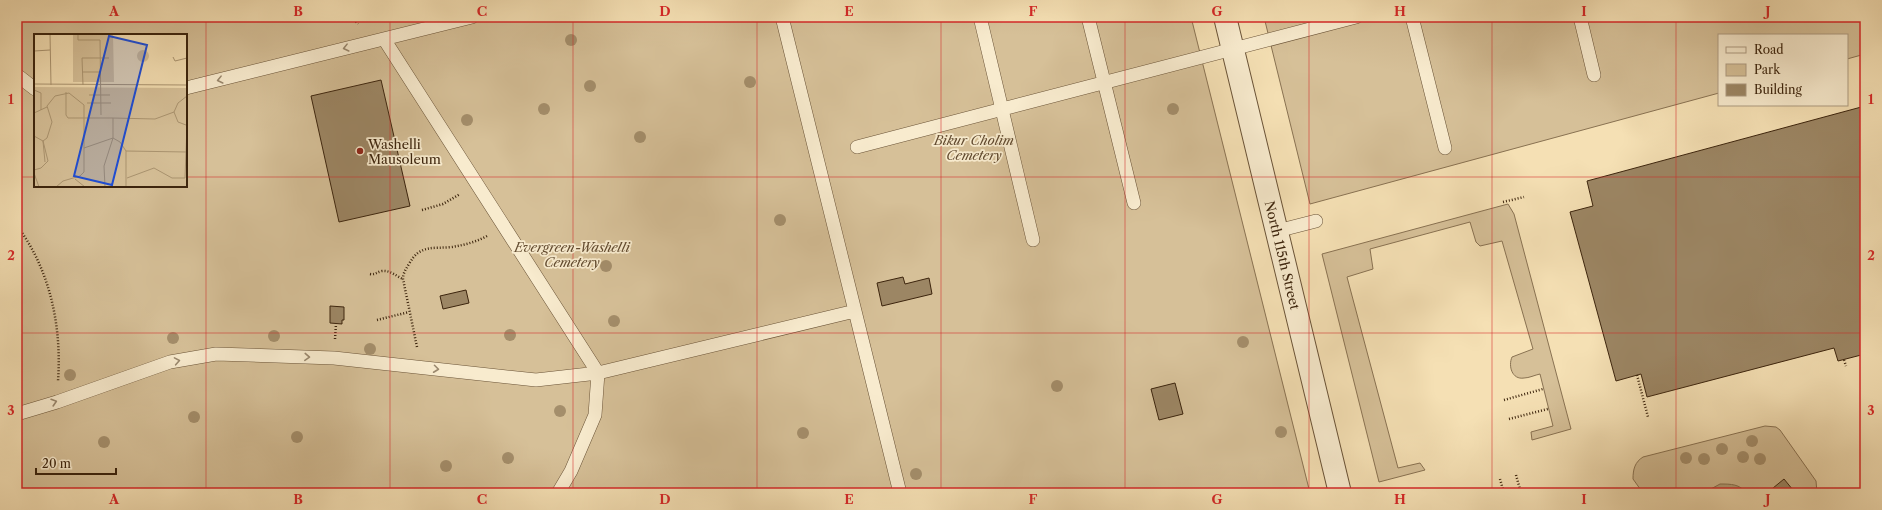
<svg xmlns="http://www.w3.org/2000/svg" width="1882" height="510" font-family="'Libre Caslon Text',serif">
<rect width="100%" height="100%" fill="#f5e0b4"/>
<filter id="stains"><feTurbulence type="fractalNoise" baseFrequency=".005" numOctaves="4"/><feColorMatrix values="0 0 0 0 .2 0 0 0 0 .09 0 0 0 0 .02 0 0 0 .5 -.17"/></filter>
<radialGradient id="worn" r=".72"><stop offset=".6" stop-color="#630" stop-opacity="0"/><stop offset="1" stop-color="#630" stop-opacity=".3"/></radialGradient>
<path fill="#d6c098" stroke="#897252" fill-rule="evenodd" d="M17,17h1174l119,476h-1293zM35,35h151v151h-151z
M1264,17h601v37l-18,5v-24h-128v58l-409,111z
M1508,204l6,10 57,215 -39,11 -1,-8 22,-6 -13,-52c-5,1 -11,4 -16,4 -12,2 -16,-12 -12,-21l21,-8 -31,-108 -22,5 -4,-4 -6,-20 -100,27 3,20 -26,8 51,191 22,-5 5,7 -46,12 -57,-228z
M1765,426l11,1 4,3 36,51 1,12h-174l-10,-14c0,-10 2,-17 10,-22z"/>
<path fill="#b6a07b" stroke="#856e4f" d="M1720,484c11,0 20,0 26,9h-39l2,-3z"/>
<path fill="#9c8664" stroke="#3c240d" d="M381,80l29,126 -71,16 -28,-126z
M1865,106v248l-27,7 -4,-13 -187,49 -6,-23 -25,7 -46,-169 23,-6 -6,-25z
M903,277l2,7 24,-6 3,16 -50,12 -5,-23z
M466,290l3,13 -26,6 -3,-13z
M330,306l14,1v13h-2v4l-12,-1z
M1175,383l8,31 -24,6 -8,-31z
M1784,479l9,11 -4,3h-22z"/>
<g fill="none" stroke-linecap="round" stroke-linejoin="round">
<defs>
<path id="service" d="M782,17l73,294
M980,17l53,223
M1088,17l46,186
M1412,17l33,131
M1580,17l14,58
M17,75l18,14
M186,88l286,-71
M857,147l499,-130
M1277,231l39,-10
M17,414l40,-12 113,-40 46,-8 118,4 202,22 62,-7 -214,-334
M558,493l13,-22 24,-56 3,-42 257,-62 45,182"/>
<g id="tertiary">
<path id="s1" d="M1225,17l115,476"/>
</g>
</defs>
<use href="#service" stroke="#6a5337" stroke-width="14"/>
<use href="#tertiary" stroke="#6a5337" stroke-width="24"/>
<path stroke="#3c240d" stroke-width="2.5" stroke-dasharray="1 2" stroke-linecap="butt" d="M352,17l6,7
M1503,202l21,-5
M422,210l21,-6 17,-10
M17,226c33,43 45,101 41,155
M370,274c5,1 7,-2 12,-3 8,-1 14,5 21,8
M377,320l32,-8
M335,339l1,-15
M417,347l-14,-68c0,-6 3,-10 6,-15 11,-20 24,-15 43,-17 12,-2 24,-5 35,-11
M1844,360l2,6
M1863,361l2,5
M1637,375l11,42
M1504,400l39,-11
M1509,419l39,-10
M1516,475l5,18
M1500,479l4,14"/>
<use href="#service" stroke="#f8ebce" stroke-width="13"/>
<use href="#tertiary" stroke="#f8ebce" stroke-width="22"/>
</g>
<g fill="#a48e6b">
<circle cx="571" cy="40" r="6"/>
<circle cx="750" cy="82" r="6"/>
<circle cx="590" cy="86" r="6"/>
<circle cx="544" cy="109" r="6"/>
<circle cx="1173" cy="109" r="6"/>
<circle cx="467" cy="120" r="6"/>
<circle cx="640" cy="137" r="6"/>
<circle cx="780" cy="220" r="6"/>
<circle cx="606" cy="266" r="6"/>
<circle cx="614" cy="321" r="6"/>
<circle cx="510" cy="335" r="6"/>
<circle cx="274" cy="336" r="6"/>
<circle cx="173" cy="338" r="6"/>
<circle cx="1243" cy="342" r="6"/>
<circle cx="370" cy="349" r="6"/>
<circle cx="70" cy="375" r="6"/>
<circle cx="1057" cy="386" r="6"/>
<circle cx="560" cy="411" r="6"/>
<circle cx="194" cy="417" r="6"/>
<circle cx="1281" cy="432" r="6"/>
<circle cx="803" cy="433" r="6"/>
<circle cx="297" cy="437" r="6"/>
<circle cx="1752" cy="441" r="6"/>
<circle cx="104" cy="442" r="6"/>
<circle cx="1722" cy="449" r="6"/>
<circle cx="1743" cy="457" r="6"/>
<circle cx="508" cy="458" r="6"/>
<circle cx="1686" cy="458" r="6"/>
<circle cx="1704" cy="459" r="6"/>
<circle cx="1760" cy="459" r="6"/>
<circle cx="446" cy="466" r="6"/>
<circle cx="916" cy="474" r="6"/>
</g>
<defs><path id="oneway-chevron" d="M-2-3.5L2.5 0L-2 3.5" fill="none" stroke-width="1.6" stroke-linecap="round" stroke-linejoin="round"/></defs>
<g stroke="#9a886e">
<use href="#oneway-chevron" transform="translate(346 48) rotate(166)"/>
<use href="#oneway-chevron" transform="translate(220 80) rotate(166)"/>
<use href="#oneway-chevron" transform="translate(307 357) rotate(3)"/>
<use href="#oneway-chevron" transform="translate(177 361) rotate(-10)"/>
<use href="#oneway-chevron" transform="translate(436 369) rotate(7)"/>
<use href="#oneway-chevron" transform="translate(54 402) rotate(-17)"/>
</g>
<path fill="none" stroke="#d62828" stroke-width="1" stroke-opacity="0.55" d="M206,17v476M390,17v476M573,17v476M757,17v476M941,17v476M1125,17v476M1309,17v476M1492,17v476M1676,17v476M17,177h18M186,177h1679M17,333h1848"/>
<circle fill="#8f2418" stroke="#f8ebce" stroke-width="1.5" cx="360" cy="151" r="4"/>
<g text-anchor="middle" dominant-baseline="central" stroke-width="3.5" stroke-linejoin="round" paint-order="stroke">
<g font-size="13" font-style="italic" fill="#624b30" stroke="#f8ebce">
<text x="974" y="140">Bikur Cholim<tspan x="974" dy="15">Cemetery</tspan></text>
<text x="572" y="247">Evergreen-Washelli<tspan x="572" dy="15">Cemetery</tspan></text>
</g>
<g font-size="13" fill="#3c240d" stroke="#f8ebce" text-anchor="start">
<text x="368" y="144">Washelli<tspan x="368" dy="15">Mausoleum</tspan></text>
</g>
<g font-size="13" fill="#3c240d" stroke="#f8ebce">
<text stroke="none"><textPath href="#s1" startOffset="245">North 115th Street</textPath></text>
</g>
</g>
<g transform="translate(34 34)">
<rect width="153" height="153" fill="#f5e0b4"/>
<path d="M39,0h40l1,48h-41zM103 22a6 6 0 1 1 12 0a6 6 0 1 1-12 0ZM0,53l153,1v99h-153z" fill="#d6c098"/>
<path fill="none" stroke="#ab9571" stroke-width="1" d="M16,0l1,51M44,0v6h22l1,75M0,17l16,-1M139,23l2,4 12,-3M48,38h18M0,50l153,1M49,51l-1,-27h27M0,56l7,3v17M32,58v23l2,3h45M55,61h21M53,69h24M0,79l13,-6M152,91l-8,-3 -4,-10 4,-9 9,-7M0,102l9,5 4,-3 5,-16 -5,-16 8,-10 14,-3 15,12v67l-4,4 -17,5 -7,6M9,107l2,21M50,114l29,-10 -9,28 1,21M92,117l-6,-9 -7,-4v-20l42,1 19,-7M0,136l7,-2 7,-7 -5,-20M0,139l5,14M93,144l27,-10 18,10h13l2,-53M41,145l10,8M92,153v-36l61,1"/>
<path fill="#1d4ed8" fill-opacity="0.15" stroke="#1d4ed8" stroke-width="2" d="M75,2l38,9 -35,140 -38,-9z"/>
<rect width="153" height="153" fill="none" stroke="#3c240d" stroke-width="2"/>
</g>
<rect width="1882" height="510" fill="none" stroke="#f5e0b4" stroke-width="44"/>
<rect x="1718" y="34" width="130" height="72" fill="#f8ebce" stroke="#ad9b81"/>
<rect x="1726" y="47" width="20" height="6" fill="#f8ebce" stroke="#ad9b81"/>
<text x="1754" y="54" font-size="12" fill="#3c240d">Road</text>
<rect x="1726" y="64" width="20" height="12" fill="#d6c098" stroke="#ad9b81"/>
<text x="1754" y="74" font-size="12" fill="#3c240d">Park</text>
<rect x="1726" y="84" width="20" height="12" fill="#9c8664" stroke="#ad9b81"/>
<text x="1754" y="94" font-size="12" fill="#3c240d">Building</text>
<path d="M36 468v6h80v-6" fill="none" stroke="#3c240d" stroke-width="2"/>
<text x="42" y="468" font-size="12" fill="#3c240d" stroke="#f8ebce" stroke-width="3" paint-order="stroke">20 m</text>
<rect x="22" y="22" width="1838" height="466" fill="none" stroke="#d62828" stroke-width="1.5"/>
<g font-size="13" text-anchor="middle" font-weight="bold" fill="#d62828">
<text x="114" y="16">A</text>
<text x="298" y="16">B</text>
<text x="482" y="16">C</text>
<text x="665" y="16">D</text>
<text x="849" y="16">E</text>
<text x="1033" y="16">F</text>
<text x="1217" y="16">G</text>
<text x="1400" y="16">H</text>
<text x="1584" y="16">I</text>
<text x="1768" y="16">J</text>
<text x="11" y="104">1</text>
<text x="1871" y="104">1</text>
<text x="11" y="260">2</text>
<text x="1871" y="260">2</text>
<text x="11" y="415">3</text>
<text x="1871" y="415">3</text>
<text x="114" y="504">A</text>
<text x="298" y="504">B</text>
<text x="482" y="504">C</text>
<text x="665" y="504">D</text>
<text x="849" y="504">E</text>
<text x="1033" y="504">F</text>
<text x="1217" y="504">G</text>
<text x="1400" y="504">H</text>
<text x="1584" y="504">I</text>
<text x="1768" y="504">J</text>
</g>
<rect width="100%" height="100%" filter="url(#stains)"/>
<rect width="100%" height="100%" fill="url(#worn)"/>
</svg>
